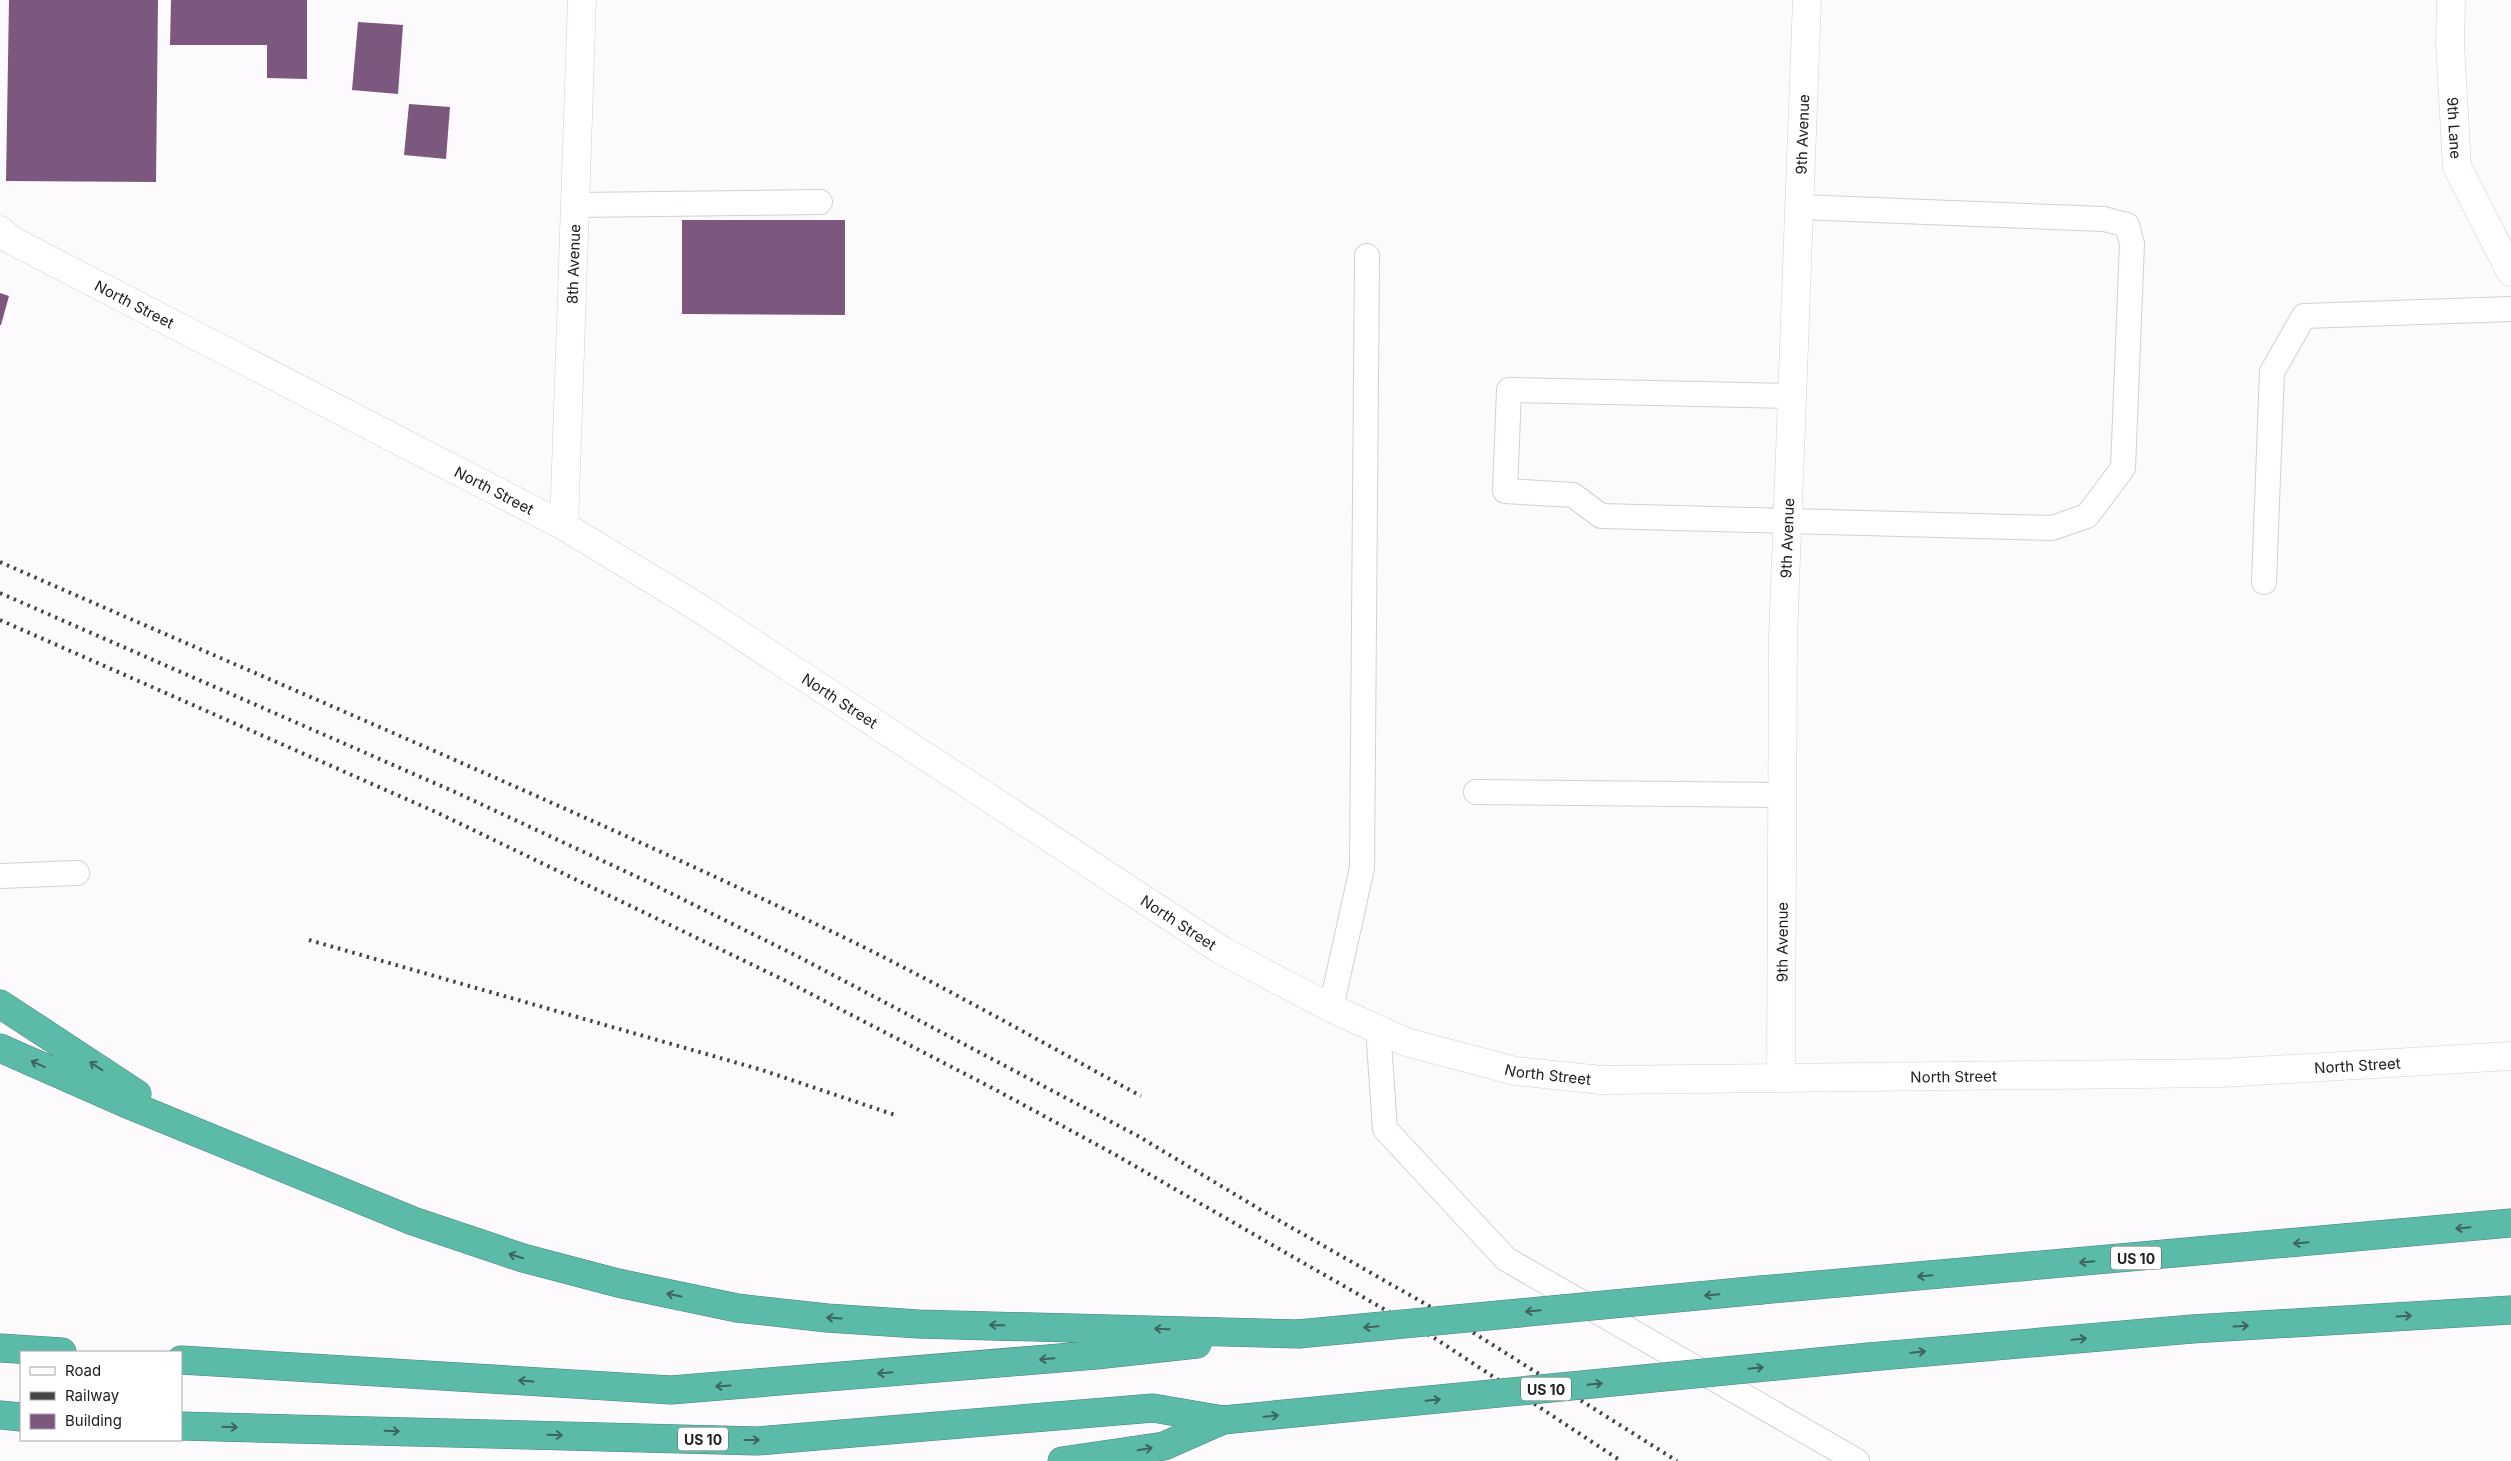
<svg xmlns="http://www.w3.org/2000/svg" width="2511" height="1461" font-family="Inter,sans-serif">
<rect width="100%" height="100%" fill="#fdfafd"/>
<path fill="#7c577e" d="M9,0h149l-2,182 -150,-1z
M171,0h136v79l-40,-1v-33h-97z
M358,22l45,3 -5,69 -46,-4z
M409,104l41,3 -4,52 -42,-4z
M682,220h163v95l-163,-1z
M0,293l9,3 -8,29h-1z"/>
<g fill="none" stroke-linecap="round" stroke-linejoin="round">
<defs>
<path id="service" d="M576,205l244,-3
M1792,396l-283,-6 -4,101 68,4 28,21 451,12 35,-12 36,-48 9,-224 -5,-19 -23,-6 -305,-12
M2264,582l8,-210 32,-56 207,-7
M1476,792l306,3
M0,876l77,-3
M1331,1008l31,-140 5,-612
M1378,1028l7,101 121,130 351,202"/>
<g id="minor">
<path id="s1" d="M2451,0l-1,44 7,123 54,105"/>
<path id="s2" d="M564,526l18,-526"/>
<path id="s3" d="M1781,1076l2,-438 24,-638"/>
</g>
<g id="tertiary">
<path id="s4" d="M0,230l11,10 553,286 132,80 525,344 110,58 75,34 109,29 86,9 620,-7 290,-17"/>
</g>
<path id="motorway" d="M0,1004l137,90
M0,1048l125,55 288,118 110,37 95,25 119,25 90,10 91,6 380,10
M1761,1290l750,-67
M0,1348l62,4
M1869,1357l323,-28 319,-19
M181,1360l490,30 425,-35 101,-11
M0,1415l21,2
M181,1426l576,15 396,-33 70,12
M1062,1461l102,-15 59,-26"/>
</defs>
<use href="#service" stroke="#d3d0d3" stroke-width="26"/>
<use href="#minor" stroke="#d3d0d3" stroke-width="29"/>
<use href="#tertiary" stroke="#d3d0d3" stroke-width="29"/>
<use href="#motorway" stroke="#48847a" stroke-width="29"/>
<use href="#service" stroke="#fff" stroke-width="24"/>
<use href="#minor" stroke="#fff" stroke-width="28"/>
<use href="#tertiary" stroke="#fff" stroke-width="28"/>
<use href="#motorway" stroke="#5cbaa9" stroke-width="28"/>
<path stroke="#464346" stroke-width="4" stroke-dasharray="2.5 5" stroke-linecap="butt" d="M0,562c280,123 563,241 839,373 103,50 202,107 302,161
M0,593l455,199 191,89 153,76 339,179 128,77 184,105 227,143
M0,620l438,193 348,168 210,109 118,64 322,185 185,122
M309,940l453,130 136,46"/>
<defs>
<path id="motorway-bridge" d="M1298,1334l463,-44
M1223,1420l646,-63"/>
</defs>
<use href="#motorway-bridge" stroke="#48847a" stroke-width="29" stroke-linecap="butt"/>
<use href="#motorway-bridge" stroke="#5cbaa9" stroke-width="28"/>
</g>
<defs><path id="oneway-shaft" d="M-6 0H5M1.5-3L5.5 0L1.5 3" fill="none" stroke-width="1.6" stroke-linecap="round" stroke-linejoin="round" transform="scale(1.25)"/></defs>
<g stroke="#3c655f">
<use href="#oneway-shaft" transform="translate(38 1064) rotate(-156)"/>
<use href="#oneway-shaft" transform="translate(96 1066) rotate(-147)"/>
<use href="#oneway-shaft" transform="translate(2463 1228) rotate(174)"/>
<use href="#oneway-shaft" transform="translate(2301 1243) rotate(175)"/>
<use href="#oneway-shaft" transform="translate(516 1256) rotate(-163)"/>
<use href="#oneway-shaft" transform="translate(2087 1262) rotate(175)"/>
<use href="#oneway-shaft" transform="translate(1925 1276) rotate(175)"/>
<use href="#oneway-shaft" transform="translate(674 1295) rotate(-168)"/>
<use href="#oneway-shaft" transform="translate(1712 1295) rotate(175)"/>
<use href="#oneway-shaft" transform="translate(1533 1311) rotate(175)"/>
<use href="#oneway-shaft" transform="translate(2404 1316) rotate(-3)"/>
<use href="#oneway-shaft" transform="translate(834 1318) rotate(-176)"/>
<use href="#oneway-shaft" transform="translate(997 1325) rotate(-179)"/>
<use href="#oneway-shaft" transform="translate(2241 1326) rotate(-3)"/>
<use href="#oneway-shaft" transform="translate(1371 1327) rotate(175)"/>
<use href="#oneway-shaft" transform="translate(1162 1329) rotate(-178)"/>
<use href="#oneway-shaft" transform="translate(2079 1339) rotate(-5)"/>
<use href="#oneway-shaft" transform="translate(1918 1352) rotate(-5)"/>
<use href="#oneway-shaft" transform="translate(1047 1359) rotate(175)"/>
<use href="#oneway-shaft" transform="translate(1756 1368) rotate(-6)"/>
<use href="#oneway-shaft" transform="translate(885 1373) rotate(175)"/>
<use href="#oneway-shaft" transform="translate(526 1381) rotate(-176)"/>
<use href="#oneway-shaft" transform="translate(1595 1384) rotate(-6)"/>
<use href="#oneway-shaft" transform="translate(723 1386) rotate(176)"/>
<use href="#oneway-shaft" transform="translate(1433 1400) rotate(-6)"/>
<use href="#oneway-shaft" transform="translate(1271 1416) rotate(-6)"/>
<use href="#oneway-shaft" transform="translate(230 1427) rotate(2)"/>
<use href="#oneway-shaft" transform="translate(392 1431) rotate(2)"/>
<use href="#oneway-shaft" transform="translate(555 1435) rotate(2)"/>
<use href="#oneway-shaft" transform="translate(752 1440)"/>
<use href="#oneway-shaft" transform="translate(1145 1449) rotate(-9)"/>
</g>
<g text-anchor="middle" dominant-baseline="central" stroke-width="5" stroke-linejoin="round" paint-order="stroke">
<g fill="#fff" stroke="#646364" stroke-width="1">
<rect x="2111" y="1246.5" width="50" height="23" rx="4"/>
<rect x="1521" y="1377.5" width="50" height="23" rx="4"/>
<rect x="678" y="1427.5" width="50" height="23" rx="4"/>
</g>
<g font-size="14" font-weight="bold" fill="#222022">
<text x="2136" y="1258">US 10</text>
<text x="1546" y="1389">US 10</text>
<text x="703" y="1439">US 10</text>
</g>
<g font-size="15" fill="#222022" stroke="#fff">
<text stroke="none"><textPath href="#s1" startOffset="128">9th Lane</textPath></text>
<text stroke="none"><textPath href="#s3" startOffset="942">9th Avenue</textPath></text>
<text stroke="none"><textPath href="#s2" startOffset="262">8th Avenue</textPath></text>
<text stroke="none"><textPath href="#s4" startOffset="154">North Street</textPath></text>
<text stroke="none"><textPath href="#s4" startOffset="559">North Street</textPath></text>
<text stroke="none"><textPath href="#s3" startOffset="538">9th Avenue</textPath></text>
<text stroke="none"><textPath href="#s4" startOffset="964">North Street</textPath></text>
<text stroke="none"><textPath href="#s4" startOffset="1369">North Street</textPath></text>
<text stroke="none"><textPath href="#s3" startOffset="134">9th Avenue</textPath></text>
<text stroke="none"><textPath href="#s4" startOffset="2582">North Street</textPath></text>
<text stroke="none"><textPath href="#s4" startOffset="1772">North Street</textPath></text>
<text stroke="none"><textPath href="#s4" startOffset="2178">North Street</textPath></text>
</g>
</g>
<rect x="20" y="1351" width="162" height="90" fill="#ffffff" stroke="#a7a6a7"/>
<rect x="30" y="1367" width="25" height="8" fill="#ffffff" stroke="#a7a6a7"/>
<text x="65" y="1376" font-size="15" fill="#222022">Road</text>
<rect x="30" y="1392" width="25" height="8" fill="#464346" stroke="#a7a6a7"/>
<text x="65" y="1401" font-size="15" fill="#222022">Railway</text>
<rect x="30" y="1414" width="25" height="15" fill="#7c577e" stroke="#a7a6a7"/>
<text x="65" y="1426" font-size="15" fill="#222022">Building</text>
</svg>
